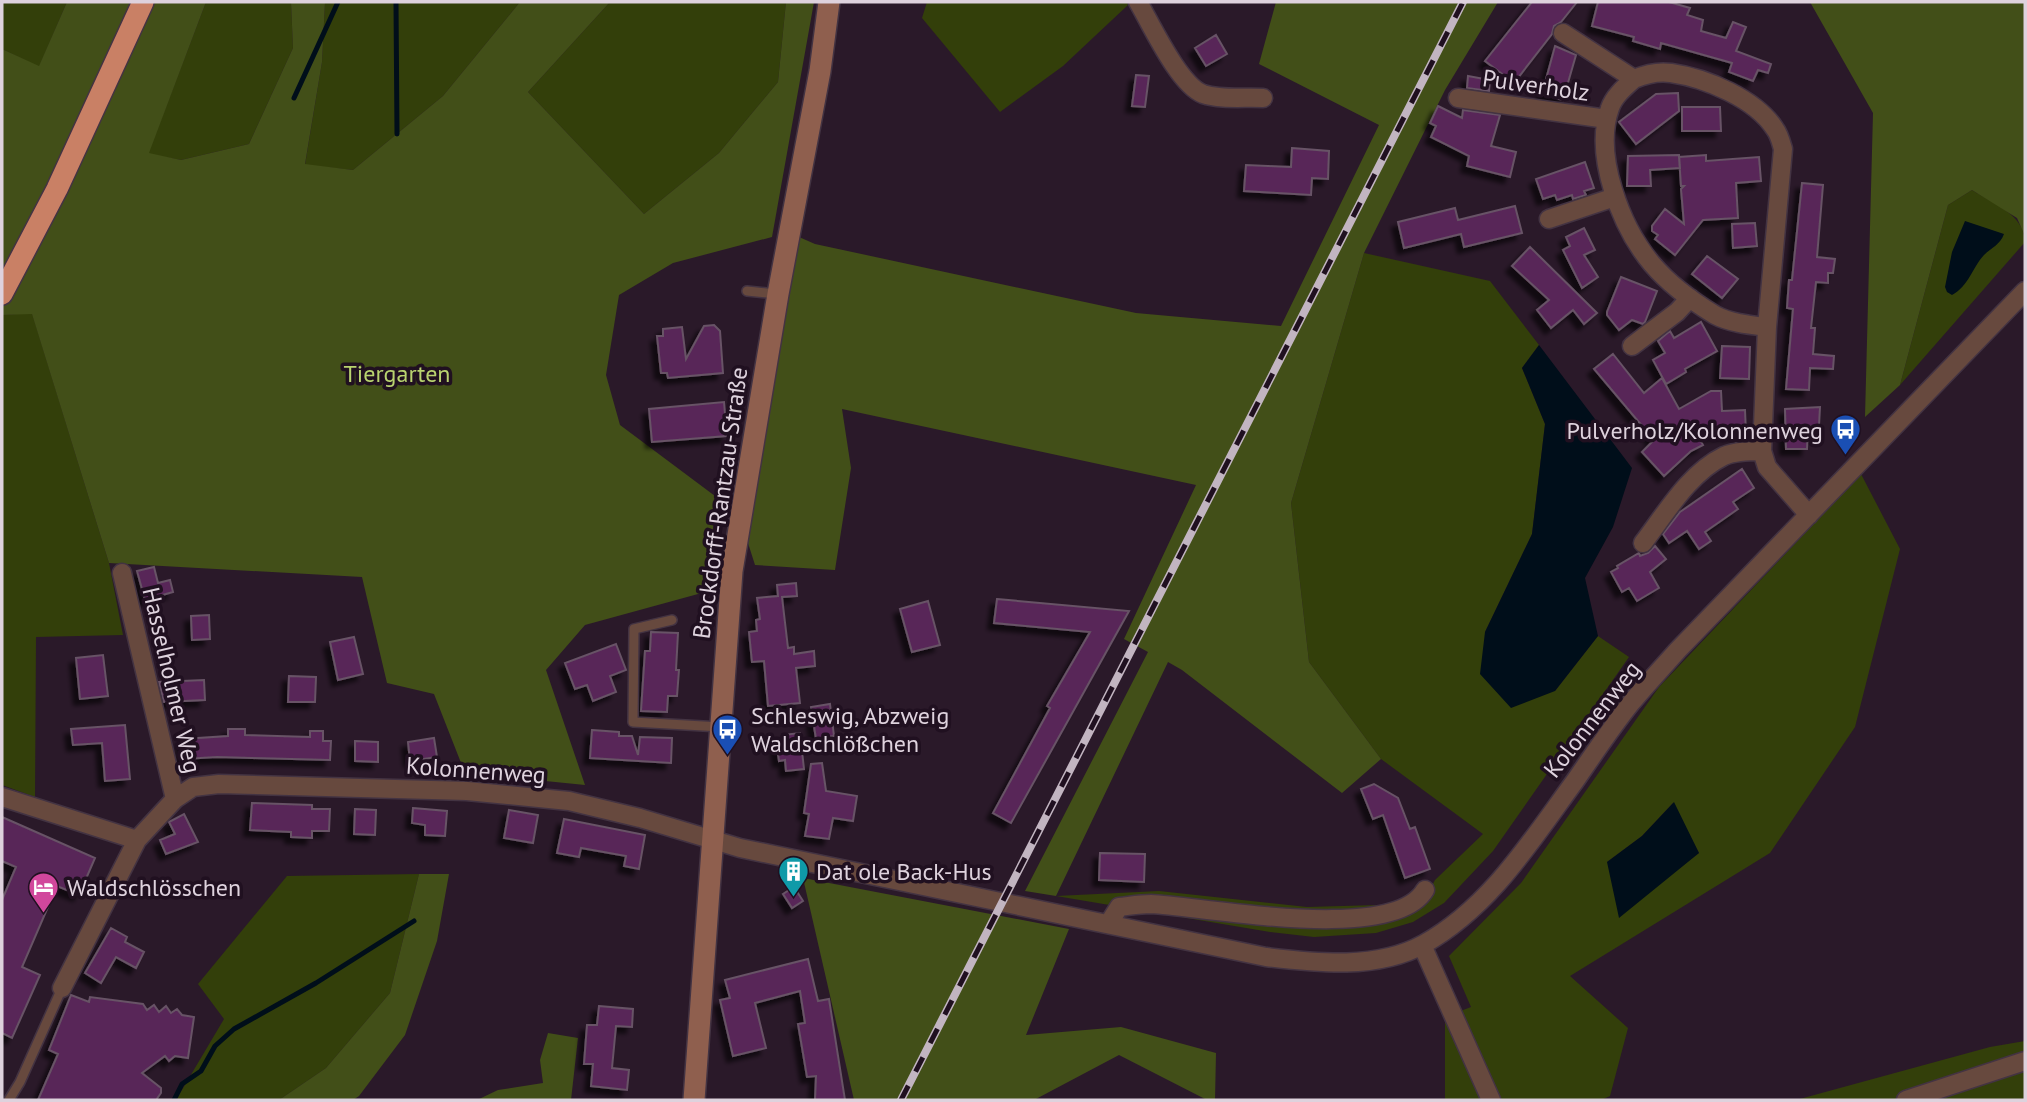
<svg xmlns="http://www.w3.org/2000/svg" width="2027" height="1102" font-family="'PT Sans',sans-serif">
<defs>
<filter id="shadow"><feDropShadow dx="-6" dy="6" stdDeviation="2" flood-color="#0009"/></filter>
</defs>
<rect width="100%" height="100%" fill="#2a1929"/>
<path fill="#333f0a" fill-rule="evenodd" d="M2,2h65l-28,65 -37,-18z
M206,2h85l2,46 -44,96 -68,16 -33,-6z
M325,2h195l-77,94 -90,74 -48,-5 17,-103z
M610,2h176l-8,80 -59,71 -75,61 -116,-122z
M927,2h200l1,3 -65,61 -63,46 -78,-94z
M1972,190c20,13 53,25 53,52l-125,143 48,-180z
M1364,253l126,28 49,64 -17,23 23,56 -13,110 -47,98 70,59 43,-55 31,21 -136,194 -49,52 -31,19 -37,11 -62,4 -44,-5 -214,-36 103,-5 148,16 71,-2 4,13 42,-17 11,-21 48,-46 -102,-75 -72,-97 -18,-159z
M32,313l77,250 14,72 -87,2 -1,160 -33,-12v-470z
M1861,474l39,75 -45,178 -85,126 -200,123 58,52 -18,68 -9,4h-156v-83l26,-10 -22,-51 72,-73 138,-196zM1673,803l26,50 -36,27 -56,-18 35,-26z
M419,874l-29,119 -64,75 -47,32h-103l48,-81 -26,-35 89,-108z
M2025,1041v59h-229l194,-53z"/>
<path fill="#424f18" d="M67,2h139l-57,151 32,7 68,-16 44,-96 -2,-46h34l-3,60 -17,102 48,6 90,-74 77,-94h90l-82,90 116,122 75,-61 59,-71 8,-80h28l-42,235 -99,26 -54,32 -13,80 14,50 95,71 -6,95 -124,34 -39,45 39,115 -120,-12 -31,-79 -47,-11 -25,-106 -253,-14 -77,-249 -30,1v-266l37,17z
M1276,2h222l-53,88 -81,163 -73,250 18,159 72,97 -39,34 -160,-123 -14,-8 -112,234 -31,-5 123,-239 -24,-13 72,-154 -354,-76 9,59 -16,102 -80,-5 -7,-22 51,-306 16,7 321,69 145,13 98,-201 -120,-61z
M1810,2h215v234l-8,-18 -45,-28 -24,15 -48,180 -35,32 8,-304z
M419,874h30l-12,67 -32,94 -46,61 -6,4h-74l47,-32 64,-75z
M803,878l266,51 -43,106 95,-8 95,26 -1,47h-8l-88,-45 -85,45h-180z
M548,1033l30,5 -7,62h-94l21,-10 45,-7 -3,-23z"/>
<path fill="#000e1a" d="M1965,221l39,13c-4,11 -12,13 -20,21 -12,13 -15,31 -32,40l-5,-3 -2,-5 7,-35z
M1539,345l93,123 -19,59 -28,51 13,58 -43,55 -44,17 -31,-34 5,-42 47,-98 13,-110 -23,-56z
M1674,802l25,51 -80,65 -12,-56 35,-26z"/>
<g fill="none" stroke-linecap="round" stroke-linejoin="round">
<path stroke="#000e1a" stroke-width="5" d="M396,2l1,132
M294,98l44,-96
M174,1100l8,-16 19,-13 14,-25 19,-17 82,-46 98,-62"/>
</g>
<path fill="#582758" stroke="#675366" stroke-width="2" filter="url(#shadow)" d="M1532,2h45l-16,20 -7,4 -2,8 -38,49 -29,-22z
M1598,2h71l21,6 -3,7 16,5 -2,11 25,7 7,-16 13,5 -10,24 35,13 -3,9 -10,-3 -5,11 -24,-9 3,-9 -71,-20 -1,6 -27,-8 1,-4 -42,-11z
M1216,35l11,19 -21,12 -11,-18z
M1555,46l21,9 -13,45 -21,-6z
M1136,75l13,1 -4,31 -13,-1z
M1468,76l22,4 -1,11 -22,-3z
M1678,93l1,18 -43,33 -17,-22 37,-28z
M1438,106l24,12 1,-8 37,5 -9,31 25,6 -6,25 -43,-11 2,-10 -38,-19 5,-11 -6,-3z
M1682,107h38l1,24h-39z
M1292,148l37,3 -1,28 -16,-1 -1,17 -67,-4 2,-26 45,2z
M1679,155l1,13 -30,2 1,16h-24l1,-30z
M1706,155v6l53,-4 2,24 -25,2 2,35 -35,2 -28,35 -20,-16 3,-4 -6,-4v-5l13,-17 19,15 -3,-35 3,-3h-3l-2,-29z
M1585,162l9,26 -10,3 2,4 -13,4 -1,-4 -15,5 -2,-5 -12,4 -7,-20z
M1802,183l21,2 -6,72 18,2 -2,14h-5v10l-12,-1 -5,46h4l-2,26 21,2 -1,13 -23,-1 -1,22 -23,-1 7,-80 -6,-1 2,-28h3z
M1515,206l7,27 -58,14 -3,-13 -57,14 -6,-26 57,-14 3,12z
M1755,223l2,23 -24,2 -1,-24z
M1584,228l11,22 -11,5 14,22 -16,11 -19,-38 7,-4 -4,-9z
M1530,247l67,66 -13,11 -11,-14 -22,18 -14,-18 12,-10 -37,-34z
M1707,256l31,23 -16,19 -30,-24z
M1621,277l36,14 -12,31 -2,2 -11,-4 -13,10 -12,-15v-3z
M1701,322l16,29 -32,18 1,3 -20,12 -13,-24 12,-7 -7,-12 12,-10 4,7z
M714,325l6,6 3,42 -55,5 -1,-5h-6l-4,-37h6v-7l19,-2 4,32 18,-33z
M1722,346l28,1 -1,32 -29,-1z
M1613,354l31,39 18,-15 17,31 32,-18h10l1,20 23,-1 1,23 -49,2 6,10 -12,6 -27,25 -22,-24 12,-12 -60,-71z
M724,402l3,34 -75,6 -3,-33z
M1820,407l-1,19h-11l-1,23h-21l-1,-40z
M1742,469l12,19 -21,14 5,7 -33,23 6,9 -12,8 -12,-18 -18,12 -6,-9 17,-22z
M1655,546l11,13 -16,13 9,16 -22,13 -8,-13 -7,4 -11,-20 7,-4 -1,-2 22,-13 1,3 8,-3z
M154,567l4,16 12,-3 3,12 -28,8 -8,-29z
M796,583l1,13 -15,1 6,51 6,-1v7l20,-3 1,15 -19,2 4,35 -32,3 -4,-45 -12,1 -3,-30 8,-1 -1,-11 4,-1 -3,-21 21,-2 -1,-11z
M997,599l132,12 -118,212 -18,-10 57,-105 -3,-2 43,-74 -96,-9z
M928,601l12,44 -28,7 -12,-43z
M209,615l1,24 -18,1 -1,-24z
M651,632l27,1 -2,37h3l-2,26h-9l-1,16 -26,-1 4,-60h5z
M354,637l9,37 -25,6 -8,-38z
M616,644l10,26 -16,6 6,16 -23,9 -6,-16 -12,4 -10,-26z
M103,655l5,41 -28,3 -4,-41z
M289,676l27,1 -1,25h-27z
M204,680l1,20 -41,2 -5,-20z
M830,704l4,32 -18,3 -5,-32z
M125,725l5,54 -25,2 -3,-38 -29,2 -2,-16z
M228,729h17v6l65,2v-6h13v10h8l-1,19 -113,-3 -33,2 -1,-20 45,-3z
M592,730l27,2v4h13l6,19 2,-18 32,1 -1,25 -81,-5z
M800,733l4,36 -18,2 -1,-11 -6,1 -3,-21h7l-1,-5z
M434,738l3,19 -27,4 -2,-19z
M355,741l23,1v20l-23,-1z
M822,763l4,28 31,5 -4,25 -20,-3 -4,21 -24,-3 4,-22 -5,-1 7,-49z
M1374,784l24,14 12,31 5,-2 15,42 -25,9 -22,-63 -10,4 -12,-30z
M252,803l60,2v4h18l-1,22h-17v7l-21,-1v-5l-41,-2z
M413,808l34,3 -2,25 -20,-1v-10l-13,-2z
M355,809l21,1 -1,25 -21,-1z
M509,810l29,5 -5,28 -29,-5z
M184,814l14,28 -32,12 -6,-14 15,-6 -6,-12z
M2,817l93,41 -16,37 -22,-9 -35,81 18,8 -28,63 -10,-5v-133l14,-33 -14,-6z
M564,819l81,16 -6,34 -15,-3 2,-10 -45,-8 -2,9 -22,-4z
M1100,853l45,1 -1,28 -45,-2z
M794,887l9,14 -11,7 -9,-14z
M111,928l16,9 -2,5 19,10 -8,16 -20,-11 -15,26 -16,-10z
M808,959l10,42 11,-2 16,101h-30l1,-24 -9,1 -9,-53 7,-1 -5,-32 -45,12 11,45 -33,8 -13,-56 10,-2 -5,-18z
M71,995l18,7 1,-5 53,7 4,6 7,-5 5,7 7,-6 5,7 6,-4 5,6 12,2 -6,41 -13,-2 -6,5 -4,-5 -23,17 19,15v5l-5,7h-118l20,-46 -9,-4z
M599,1006l34,3 -1,18 -16,-1 -4,42 17,2 -2,20 -36,-4 2,-22h-9l3,-39h10z"/>
<g fill="none" stroke-linecap="round" stroke-linejoin="round">
<defs>
<path id="lane" d="M747,291l30,3
M672,620l-38,9 -1,93 88,5
M9,1100l11,-18 42,-94"/>
<path id="street" d="M1138,2c13,22 41,83 65,92 18,6 41,3 60,4
M1563,33l71,46c12,-5 24,-8 37,-6 35,5 85,26 104,56 4,5 6,13 8,20l-16,178 -5,124 5,16 42,48
M1634,79c-9,8 -20,17 -24,29 -17,47 11,119 42,156 17,20 40,37 63,51 15,8 35,10 52,12
M1458,98l149,21
M1549,219l66,-22
M1632,346l45,-34 13,-14
M1643,543c23,-30 46,-70 81,-87 11,-5 26,-5 38,-5
M122,573l53,226
M2,797l135,43
M1109,923l10,-16c10,-1 21,-3 32,-3 57,3 242,40 274,-14
M1422,945l69,155
M62,988l75,-148 38,-41 18,-12 26,-3 248,7 102,10 71,17 100,30 526,109c51,6 111,13 158,-13 66,-37 107,-103 151,-163 18,-26 36,-53 56,-78 15,-18 31,-35 46,-52l348,-360
M1906,1100l119,-39"/>
<path id="secondary" d="M694,1100l38,-529 46,-277 42,-223 9,-69"/>
<path id="highway" d="M2,294l55,-105 86,-187"/>
</defs>
<use href="#lane" stroke="#433342" stroke-width="12"/>
<use href="#street" stroke="#433342" stroke-width="21"/>
<use href="#secondary" stroke="#433342" stroke-width="24"/>
<use href="#highway" stroke="#433342" stroke-width="24"/>
<use href="#lane" stroke="#67493e" stroke-width="9"/>
<use href="#street" stroke="#67493e" stroke-width="18"/>
<use href="#secondary" stroke="#8f5f4e" stroke-width="21"/>
<use href="#highway" stroke="#c98065" stroke-width="21"/>
<defs>
<path id="rail" d="M901,1100l562,-1098"/>
</defs>
<use href="#rail" stroke="#c2b5c1" stroke-width="8"/>
<use href="#rail" stroke="#201020" stroke-width="5" stroke-dasharray="16" stroke-linecap="butt"/>
</g>
<defs>
<symbol id="bus-pin" viewBox="-11 -11 22 30"><path d="M0 17L-7.5 6A9.5 9.5 0 1 1 7.5 6Z" fill="#1a4fb4" stroke="#201020"/><path d="M-5-6H5V4H4V6H2V4H-2V6H-4V4H-5ZM-3.5-4V0h7V-4ZM-3.5 1.2v1.5H-2V1.2ZM2 1.2v1.5H3.5V1.2Z" fill="#fff"/></symbol>
<symbol id="building-pin" viewBox="-11 -11 22 30"><path d="M0 17L-7.5 6A9.5 9.5 0 1 1 7.5 6Z" fill="#0f9aa8" stroke="#201020"/><path d="M-4-6H4V6H1V3H-1V6H-4ZM-2.5-4.3h1.7v1.8h-1.7ZM.8-4.3h1.7v1.8H.8ZM-2.5-1h1.7V.8h-1.7ZM.8-1h1.7V.8H.8Z" fill="#fff"/></symbol>
<symbol id="hotel-pin" viewBox="-11 -11 22 30"><path d="M0 17L-7.5 6A9.5 9.5 0 1 1 7.5 6Z" fill="#d1479c" stroke="#201020"/><path d="M-6-4.5h1.5V1H6V5H4.5V3h-9V5H-6ZM-4 0a1.8 1.8 0 1 1 3.6 0ZM.5 0V-2.5h3Q6-2.5 6 0Z" fill="#fff"/></symbol>
</defs>
<g fill-rule="evenodd">
<use href="#bus-pin" x="1828" y="412" width="35" height="47"/>
<use href="#bus-pin" x="710" y="712" width="35" height="47"/>
<use href="#building-pin" x="776" y="854" width="35" height="47"/>
<use href="#hotel-pin" x="26" y="870" width="35" height="47"/>
</g>
<g text-anchor="middle" dominant-baseline="central" stroke-width="7" stroke-linejoin="round" paint-order="stroke">
<g font-size="24" fill="#ded2dd" stroke="#201020">
<text transform="translate(1536 85) rotate(8)">Pulverholz</text>
<text transform="translate(720 503) rotate(-82)">Brockdorff-Rantzau-Straße</text>
<text transform="translate(172 680) rotate(77)">Hasselholmer Weg</text>
<text transform="translate(1592 719) rotate(-52)">Kolonnenweg</text>
<text transform="translate(476 770) rotate(4)">Kolonnenweg</text>
</g>
<g font-size="24" fill="#b9d36f" stroke="#201020">
<text x="397" y="373">Tiergarten</text>
</g>
<g font-size="24" fill="#ded2dd" stroke="#201020" text-anchor="start">
<text x="1823" y="430" text-anchor="end">Pulverholz/Kolonnenweg</text>
<text x="751" y="715">Schleswig, Abzweig<tspan x="751" dy="28">Waldschlößchen</tspan></text>
<text x="816" y="871">Dat ole Back-Hus</text>
<text x="67" y="887">Waldschlösschen</text>
</g>
</g>
<rect width="2027" height="1102" fill="none" stroke="#ded2dd" stroke-width="7"/>
</svg>
